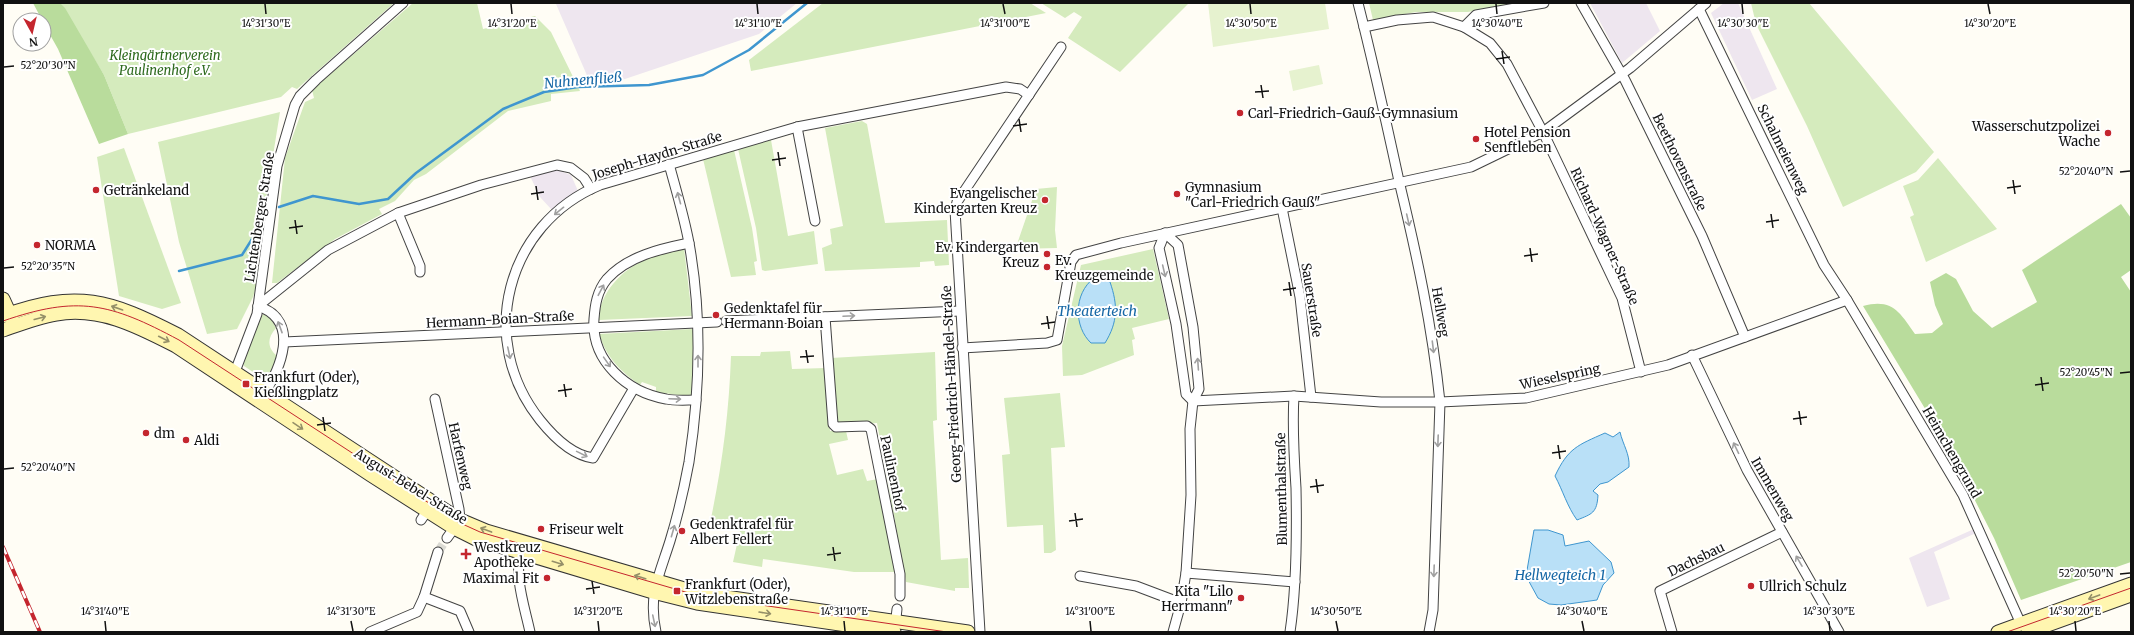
<svg xmlns="http://www.w3.org/2000/svg" width="2134" height="635" viewBox="0 0 2134 635" font-family="Merriweather,serif">
<style>
.industrial{fill:#eee6ef}
.green{fill:#d5ebbd}
.forest{fill:#b9dc9c}
.pitch{fill:#e6f2cf}
.water{fill:#b9e0f7;stroke:#3f96cf}
.lines{fill:none;stroke-linecap:round;stroke-linejoin:round}
.stream{stroke:#3f96cf;stroke-width:2.5}
.street-tunnel{stroke:#dbdad3;stroke-width:9;stroke-dasharray:9 4.5;stroke-linecap:butt}
.street-casing{stroke:#444;stroke-width:11}
.secondary-casing{stroke:#333;stroke-width:15}
.street{stroke:#fff;stroke-width:9}
.secondary{stroke:#fff6b0;stroke-width:13}
.tram{stroke:#c4262e;stroke-width:1}
.rail-casing{stroke:#c4262e;stroke-width:4}
.rail{stroke:#fff;stroke-width:2.5;stroke-dasharray:8;stroke-linecap:butt}
.oneway{stroke:#a0a0a0}
.oneway2{stroke:#948f68}
.ticks{fill:none;stroke:#111;stroke-width:1.5}
.poi-dot{fill:#c4262e;stroke:#fff;stroke-width:1.5}
.labels{text-anchor:middle;stroke-width:4;stroke-linejoin:round;paint-order:stroke}
.park-label{font-size:13px;font-style:italic;fill:#2f6b1f;stroke:#fff}
.poi-label{font-size:13px;fill:#111;stroke:#fff;text-anchor:start}
.street-label{font-size:13px;fill:#111;stroke:#fff}
.water-label{font-size:14px;font-style:italic;fill:#1768a6;stroke:#fff}
.ticks-label{font-size:10px;text-anchor:middle;fill:#111;stroke:#fff;stroke-width:4;stroke-linejoin:round;paint-order:stroke}
</style>
<rect width="100%" height="100%" fill="#fffdf5"/>
<g class="industrial">
<path d="M 558,3 L 797,3 L 759,34 L 616,82 L 589,80 L 556,4 Z"/>
<path d="M 1590,3 L 1646,3 L 1660,31 L 1622,63 Z"/>
<path d="M 1724,3 L 1738,3 L 1777,89 L 1752,100 L 1711,13 Z"/>
<path d="M 557,170 L 571,175 L 578,191 L 552,210 L 540,197 L 530,176 Z"/>
<path d="M 1974,529 L 1976,533 L 1934,552 L 1950,599 L 1927,607 L 1909,558 Z"/>
</g>
<g class="green">
<path d="M 60,3 L 394,3 L 297,89 L 292,87 L 281,97 L 128,134 L 104,75 Z"/>
<path d="M 413,3 L 477,3 L 483,29 L 535,16 L 551,32 L 580,91 L 551,94 L 551,101 L 508,111 L 426,174 L 414,180 L 395,201 L 379,209 L 382,214 L 335,239 L 277,283 L 272,283 L 285,158 L 305,102 L 314,98 L 312,90 Z"/>
<path d="M 823,3 L 1030,3 L 1046,13 L 751,71 L 749,60 Z"/>
<path d="M 1041,3 L 1189,3 L 1120,72 L 1068,38 L 1082,17 L 1074,12 L 1065,18 Z"/>
<path d="M 1369,3 L 1513,3 L 1468,12 L 1416,12 L 1373,20 Z"/>
<path d="M 1751,3 L 1809,3 L 1934,152 L 1916,172 L 1843,207 L 1807,126 L 1756,24 Z"/>
<path d="M 280,112 L 267,193 L 259,277 L 253,297 L 237,329 L 207,334 L 179,242 L 158,142 Z"/>
<path d="M 862,121 L 867,124 L 885,223 L 947,220 L 949,265 L 935,266 L 934,261 L 920,262 L 920,267 L 825,271 L 822,248 L 832,244 L 830,229 L 843,226 L 825,128 Z"/>
<path d="M 771,140 L 788,236 L 814,231 L 818,264 L 765,271 L 762,270 L 756,228 L 738,149 Z"/>
<path d="M 124,148 L 181,303 L 162,309 L 119,296 L 97,157 Z"/>
<path d="M 734,150 L 752,228 L 757,261 L 754,262 L 756,275 L 731,277 L 703,159 Z"/>
<path d="M 1938,158 L 1997,229 L 1926,262 L 1910,217 L 1914,215 L 1903,186 L 1918,180 Z"/>
<path d="M 1057,187 L 1055,230 L 1057,248 L 1017,249 L 1016,247 L 1036,189 Z"/>
<path d="M 684,248 L 692,316 L 599,320 C 599,292 623,269 648,258 C 659,253 673,251 684,248 Z"/>
<path d="M 1153,249 L 1169,319 L 1132,328 L 1135,339 L 1132,340 L 1134,355 L 1082,375 L 1063,376 L 1062,346 L 1081,265 Z"/>
<path d="M 264,314 L 269,315 L 276,328 C 267,338 267,348 277,356 L 273,369 L 265,380 L 244,366 L 243,363 L 261,316 Z"/>
<path d="M 692,329 L 694,333 L 692,397 L 656,392 L 656,387 L 642,382 L 640,385 C 620,371 607,358 599,334 Z"/>
<path d="M 790,351 L 792,369 L 826,368 L 830,431 L 846,431 L 848,440 L 829,444 L 837,475 L 863,469 L 867,481 L 878,479 L 897,572 L 854,572 L 763,559 L 762,567 L 733,562 L 740,531 L 710,523 C 722,467 729,413 731,356 L 760,356 L 761,352 Z"/>
<path d="M 935,352 L 937,420 L 933,421 L 941,560 L 968,558 L 969,588 L 955,588 L 955,591 L 906,582 L 877,423 L 838,426 L 835,422 L 831,358 Z"/>
<path d="M 1060,393 L 1065,447 L 1051,448 L 1056,550 L 1051,553 L 1044,553 L 1043,525 L 1007,527 L 1002,455 L 1010,454 L 1004,398 Z"/>
</g>
<g class="forest">
<path d="M 33,3 L 60,3 L 65,8 L 104,75 L 128,134 L 99,144 L 58,49 L 44,24 L 44,20 L 42,20 Z"/>
<path d="M 2121,204 L 2131,218 L 2131,270 L 2121,277 L 2131,292 L 2131,562 L 2021,600 L 1994,538 L 1947,445 L 1863,306 C 1893,298 1900,313 1915,334 L 1932,333 L 1943,324 L 1935,305 L 1930,282 L 1946,273 L 1956,279 L 1973,311 L 1992,328 L 2037,302 L 2022,270 Z"/>
</g>
<g class="pitch">
<path d="M 1208,3 L 1325,3 L 1329,29 L 1213,47 Z"/>
<path d="M 1319,65 L 1323,84 L 1293,91 L 1289,71 Z"/>
</g>
<g class="water">
<path d="M 1094,278 L 1104,278 L 1110,282 C 1118,305 1118,322 1105,343 L 1091,343 C 1074,327 1073,294 1094,278 Z"/>
<path d="M 1620,432 C 1623,445 1630,454 1629,467 L 1608,482 L 1600,484 L 1593,491 L 1598,495 C 1597,513 1592,514 1577,520 C 1567,506 1563,491 1555,476 C 1568,448 1578,445 1605,433 L 1613,437 Z"/>
<path d="M 1534,530 L 1548,530 L 1563,535 L 1565,546 L 1589,541 L 1611,562 L 1614,573 L 1603,585 L 1597,600 L 1561,605 L 1549,604 L 1538,598 L 1526,576 Z"/>
</g>
<g class="lines">
<g class="stream">
<path d="M 279,207 L 313,196 L 359,204 L 388,199 L 416,173 L 503,109 L 544,92 L 578,87 L 649,85 L 703,75 L 749,50 L 807,3"/>
<path d="M 179,271 L 242,255 L 267,215"/>
</g>
<path class="street-tunnel" d="M 438,552 L 447,538"/>
<g class="street-casing">
<g id="street">
<path d="M 1358,3 C 1373,62 1386,121 1399,181 C 1417,256 1432,325 1440,402 L 1433,610 L 1429,632"/>
<path d="M 1581,3 L 1625,80 L 1702,236 L 1745,337"/>
<path d="M 1699,9 L 1824,265 L 1847,300 L 1963,495 L 2021,624"/>
<path d="M 1364,27 L 1397,20 L 1433,17 L 1464,27 L 1490,43 L 1507,64 L 1543,132 L 1622,298 L 1641,372"/>
<path d="M 1464,27 L 1476,15 L 1544,3"/>
<path d="M 797,127 L 815,221"/>
<path d="M 1282,208 L 1300,297 L 1311,397"/>
<path d="M 398,213 L 420,266 L 420,272"/>
<path d="M 1165,233 L 1178,245 L 1193,327 L 1199,389 L 1193,401 L 1190,429 L 1191,495 L 1186,573 L 1181,603 L 1173,632"/>
<path d="M 1165,233 L 1159,248 L 1176,324 L 1186,394 L 1193,401"/>
<path d="M 689,243 C 660,249 628,256 607,279 C 597,291 595,305 594,319 C 591,361 627,392 666,399 C 675,401 686,400 696,400"/>
<path d="M 258,306 L 328,250 L 398,213 L 481,185 L 557,165 L 571,168 L 584,178 L 591,189"/>
<path d="M 258,306 C 302,321 280,370 262,397"/>
<path d="M 825,317 L 833,424 L 836,427 L 867,426 L 871,429 L 900,574 L 900,596"/>
<path d="M 726,321 L 960,311"/>
<path d="M 284,342 L 717,322"/>
<path d="M 962,348 L 1047,343 L 1057,340 L 1071,262 L 1076,255 L 1121,243 L 1471,167 L 1543,132 L 1630,68 L 1706,3"/>
<path d="M 1692,355 L 1747,470 L 1839,632"/>
<path d="M 233,377 L 257,314 L 277,166 L 295,105 L 300,96 L 316,80 L 403,3"/>
<path d="M 634,388 L 593,458 C 572,455 552,435 540,420 C 476,340 506,224 600,185 L 797,127 L 1006,87 L 1020,89 L 1029,95"/>
<path d="M 435,399 L 459,509 L 460,520 L 447,538"/>
<path d="M 1193,401 L 1294,396 L 1381,402 L 1440,402 L 1526,398 L 1668,365 L 1847,300"/>
<path d="M 421,520 L 427,511"/>
<path d="M 522,547 C 513,575 524,604 530,632"/>
<path d="M 1186,573 L 1295,582"/>
<path d="M 1080,576 L 1136,586 L 1181,603"/>
<path d="M 424,597 L 460,611 L 469,632"/>
<path d="M 895,627 L 897,609"/>
<path d="M 370,632 L 417,612 L 424,597 L 438,552"/>
<path d="M 656,632 C 648,595 659,576 670,541 C 678,515 684,489 689,462 C 700,390 702,315 689,243 C 684,216 676,190 669,164"/>
<path d="M 980,632 L 955,210 L 957,202 L 967,187 L 1061,47"/>
<path d="M 1290,632 C 1297,585 1297,536 1296,488 C 1294,457 1292,427 1294,396"/>
<path d="M 1672,632 L 1660,591 L 1782,532"/>
</g>
</g>
<g class="secondary-casing">
<g id="secondary">
<path d="M 3,299 L 13,321"/>
<path d="M 3,316 C 77,289 110,300 178,335 L 460,520 L 486,531 L 698,593 L 968,632"/>
<path d="M 3,330 C 20,324 38,317 56,314 C 100,306 139,327 176,346 L 371,475 L 454,528 L 476,539 L 653,592 L 697,603 L 894,632"/>
<path d="M 1998,632 L 2131,584"/>
<path d="M 2028,632 L 2131,595"/>
</g>
</g>
<use href="#street" class="street"/>
<use href="#secondary" class="secondary"/>
<g class="tram">
<path d="M 3,321 C 78,295 110,303 179,340 L 458,522 L 480,532 L 699,596 L 947,632"/>
<path d="M 2007,632 L 2131,588"/>
</g>
<g class="rail-casing">
<path id="rail" d="M 3,547 L 40,632"/>
</g>
<use href="#rail" class="rail"/>
</g>
<defs><path id="oneway-shaft" d="M-6 0H5M1.5-3L5.5 0L1.5 3" fill="none" stroke-width="1.6" stroke-linecap="round" stroke-linejoin="round"/></defs>
<g class="oneway">
<use href="#oneway-shaft" transform="translate(679 198) rotate(-105)"/>
<use href="#oneway-shaft" transform="translate(559 211) rotate(141)"/>
<use href="#oneway-shaft" transform="translate(1408 220) rotate(77)"/>
<use href="#oneway-shaft" transform="translate(1164 271) rotate(77)"/>
<use href="#oneway-shaft" transform="translate(601 290) rotate(-62)"/>
<use href="#oneway-shaft" transform="translate(849 316) rotate(-3)"/>
<use href="#oneway-shaft" transform="translate(280 327) rotate(-110)"/>
<use href="#oneway-shaft" transform="translate(1433 347) rotate(83)"/>
<use href="#oneway-shaft" transform="translate(509 353) rotate(78)"/>
<use href="#oneway-shaft" transform="translate(698 361) rotate(-90)"/>
<use href="#oneway-shaft" transform="translate(607 362) rotate(55)"/>
<use href="#oneway-shaft" transform="translate(1198 364) rotate(-94)"/>
<use href="#oneway-shaft" transform="translate(675 399) rotate(2)"/>
<use href="#oneway-shaft" transform="translate(1438 441) rotate(92)"/>
<use href="#oneway-shaft" transform="translate(1736 448) rotate(-116)"/>
<use href="#oneway-shaft" transform="translate(582 454) rotate(26)"/>
<use href="#oneway-shaft" transform="translate(673 531) rotate(-74)"/>
<use href="#oneway-shaft" transform="translate(1799 561) rotate(-120)"/>
<use href="#oneway-shaft" transform="translate(1434 571) rotate(92)"/>
<use href="#oneway-shaft" transform="translate(654 621) rotate(78)"/>
</g>
<g class="oneway2">
<use href="#oneway-shaft" transform="translate(117 308) rotate(-161)"/>
<use href="#oneway-shaft" transform="translate(40 318) rotate(-15)"/>
<use href="#oneway-shaft" transform="translate(164 339) rotate(27)"/>
<use href="#oneway-shaft" transform="translate(298 426) rotate(34)"/>
<use href="#oneway-shaft" transform="translate(486 530) rotate(-160)"/>
<use href="#oneway-shaft" transform="translate(558 563) rotate(17)"/>
<use href="#oneway-shaft" transform="translate(640 577) rotate(-163)"/>
<use href="#oneway-shaft" transform="translate(2094 597) rotate(160)"/>
<use href="#oneway-shaft" transform="translate(765 613) rotate(9)"/>
</g>
<path class="ticks" d="M 265,4 L 266,14M 511,4 L 512,14M 757,4 L 758,14M 1003,4 L 1005,14M 1250,4 L 1251,14M 1496,4 L 1497,14M 1742,4 L 1743,14M 1988,4 L 1990,14M 1502,51 L 1504,64M 1496,59 L 1510,57M 4,67 L 14,66M 1261,85 L 1263,98M 1255,92 L 1269,91M 1019,119 L 1021,132M 1013,126 L 1027,124M 778,152 L 780,166M 772,160 L 786,158M 2120,172 L 2130,171M 2013,180 L 2015,194M 536,186 L 538,200M 2007,188 L 2021,186M 531,194 L 544,192M 1771,214 L 1773,228M 295,220 L 297,234M 1766,222 L 1779,220M 289,228 L 303,226M 1530,248 L 1532,262M 1524,256 L 1538,254M 4,268 L 14,267M 1289,282 L 1291,296M 1283,290 L 1296,288M 1047,316 L 1049,329M 1041,324 L 1055,322M 806,350 L 808,363M 800,357 L 814,356M 2120,373 L 2130,372M 2041,377 L 2043,391M 564,384 L 566,397M 2035,385 L 2049,383M 558,391 L 572,389M 1799,411 L 1801,425M 323,417 L 325,431M 1793,419 L 1807,417M 317,425 L 331,423M 1558,445 L 1560,459M 1552,453 L 1566,451M 4,469 L 14,468M 1316,479 L 1318,493M 1310,487 L 1324,485M 1075,513 L 1077,527M 1069,521 L 1083,519M 833,547 L 835,561M 827,555 L 841,553M 2120,574 L 2130,573M 592,581 L 594,594M 586,589 L 600,587M 105,621 L 106,631M 351,621 L 353,631M 598,621 L 599,631M 844,621 L 845,631M 1090,621 L 1091,631M 1336,621 L 1338,631M 1582,621 L 1584,631M 1829,621 L 1830,631M 2075,621 L 2076,631"/>
<g class="poi-dot">
<circle cx="1240" cy="113" r="4"/>
<circle cx="2108" cy="133" r="4"/>
<circle cx="1476" cy="139" r="4"/>
<circle cx="96" cy="190" r="4"/>
<circle cx="1177" cy="194" r="4"/>
<circle cx="1045" cy="200" r="4"/>
<circle cx="37" cy="245" r="4"/>
<circle cx="1047" cy="254" r="4"/>
<circle cx="1047" cy="267" r="4"/>
<circle cx="716" cy="315" r="4"/>
<rect x="242" y="380" width="8" height="8" rx="2"/>
<circle cx="146" cy="433" r="4"/>
<circle cx="186" cy="440" r="4"/>
<circle cx="541" cy="529" r="4"/>
<circle cx="682" cy="531" r="4"/>
<path d="M464 548h4v4h4v4h-4v4h-4v-4h-4v-4h4z"/>
<circle cx="547" cy="578" r="4"/>
<circle cx="1751" cy="586" r="4"/>
<rect x="673" y="587" width="8" height="8" rx="2"/>
<circle cx="1241" cy="598" r="4"/>
</g>
<g class="labels">
<g class="park-label">
<text x="165" y="60">Kleingärtnerverein<tspan x="165" dy="15">Paulinenhof e.V.</tspan></text>
</g>
<g class="poi-label">
<text x="1248" y="118">Carl-Friedrich-Gauß-Gymnasium</text>
<text x="2100" y="131" text-anchor="end">Wasserschutzpolizei<tspan x="2100" dy="15">Wache</tspan></text>
<text x="1484" y="137">Hotel Pension<tspan x="1484" dy="15">Senftleben</tspan></text>
<text x="1185" y="192">Gymnasium<tspan x="1185" dy="15">"Carl-Friedrich Gauß"</tspan></text>
<text x="104" y="195">Getränkeland</text>
<text x="1037" y="198" text-anchor="end">Evangelischer<tspan x="1037" dy="15">Kindergarten Kreuz</tspan></text>
<text x="45" y="250">NORMA</text>
<text x="1039" y="252" text-anchor="end">Ev. Kindergarten<tspan x="1039" dy="15">Kreuz</tspan></text>
<text x="1055" y="265">Ev.<tspan x="1055" dy="15">Kreuzgemeinde</tspan></text>
<text x="724" y="313">Gedenktafel für<tspan x="724" dy="15">Hermann Boian</tspan></text>
<text x="254" y="382">Frankfurt (Oder),<tspan x="254" dy="15">Kießlingplatz</tspan></text>
<text x="154" y="438">dm</text>
<text x="194" y="445">Aldi</text>
<text x="690" y="529">Gedenktrafel für<tspan x="690" dy="15">Albert Fellert</tspan></text>
<text x="549" y="534">Friseur welt</text>
<text x="474" y="552">Westkreuz<tspan x="474" dy="15">Apotheke</tspan></text>
<text x="539" y="583" text-anchor="end">Maximal Fit</text>
<text x="685" y="589">Frankfurt (Oder),<tspan x="685" dy="15">Witzlebenstraße</tspan></text>
<text x="1759" y="591">Ullrich Schulz</text>
<text x="1233" y="596" text-anchor="end">Kita "Lilo<tspan x="1233" dy="15">Herrmann"</tspan></text>
</g>
<g class="street-label">
<text transform="translate(1783 149) rotate(64)" y="5">Schalmeienweg</text>
<text transform="translate(657 155) rotate(-17)" y="5">Joseph-Haydn-Straße</text>
<text transform="translate(1680 162) rotate(64)" y="5">Beethovenstraße</text>
<text transform="translate(259 217) rotate(-81)" y="5">Lichtenberger Straße</text>
<text transform="translate(1605 236) rotate(66)" y="5">Richard-Wagner-Straße</text>
<text transform="translate(1312 300) rotate(81)" y="5">Sauerstraße</text>
<text transform="translate(1441 312) rotate(80)" y="5">Hellweg</text>
<text transform="translate(500 319) rotate(-3)" y="5">Hermann-Boian-Straße</text>
<text transform="translate(1560 376) rotate(-12)" y="5">Wieselspring</text>
<text transform="translate(951 384) rotate(-93)" y="5">Georg-Friedrich-Händel-Straße</text>
<text transform="translate(1952 452) rotate(60)" y="5">Heimchengrund</text>
<text transform="translate(461 456) rotate(77)" y="5">Harfenweg</text>
<text transform="translate(893 473) rotate(78)" y="5">Paulinenhof</text>
<text transform="translate(411 486) rotate(32)" y="5">August-Bebel-Straße</text>
<text transform="translate(1281 489) rotate(-91)" y="5">Blumenthalstraße</text>
<text transform="translate(1773 489) rotate(60)" y="5">Immenweg</text>
<text transform="translate(1696 559) rotate(-26)" y="5">Dachsbau</text>
</g>
<g class="water-label">
<text transform="translate(583 80) rotate(-5)" y="5">Nuhnenfließ</text>
<text x="1097" y="316">Theaterteich</text>
<text x="1560" y="580">Hellwegteich 1</text>
</g>
</g>
<g class="ticks-label">
<text x="266" y="27">14°31'30"E</text>
<text x="512" y="27">14°31'20"E</text>
<text x="758" y="27">14°31'10"E</text>
<text x="1005" y="27">14°31'00"E</text>
<text x="1251" y="27">14°30'50"E</text>
<text x="1497" y="27">14°30'40"E</text>
<text x="1743" y="27">14°30'30"E</text>
<text x="1990" y="27">14°30'20"E</text>
<text x="48" y="69">52°20'30"N</text>
<text x="2086" y="175">52°20'40"N</text>
<text x="48" y="270">52°20'35"N</text>
<text x="2086" y="376">52°20'45"N</text>
<text x="48" y="471">52°20'40"N</text>
<text x="2086" y="577">52°20'50"N</text>
<text x="105" y="615">14°31'40"E</text>
<text x="351" y="615">14°31'30"E</text>
<text x="598" y="615">14°31'20"E</text>
<text x="844" y="615">14°31'10"E</text>
<text x="1090" y="615">14°31'00"E</text>
<text x="1336" y="615">14°30'50"E</text>
<text x="1582" y="615">14°30'40"E</text>
<text x="1829" y="615">14°30'30"E</text>
<text x="2075" y="615">14°30'20"E</text>
</g>
<rect width="2134" height="635" fill="none" stroke="#111111" stroke-width="8"/>
<g transform="translate(32 32) rotate(172)"><circle r="19" fill="#ffffff" stroke="#a0a0a0"/>
<path d="M0-3L7 15L0 10L-7 15Z" fill="#c4262e"/>
<text y="-6" font-size="11" font-weight="bold" text-anchor="middle" fill="#111111">N</text>
</g>
</svg>
